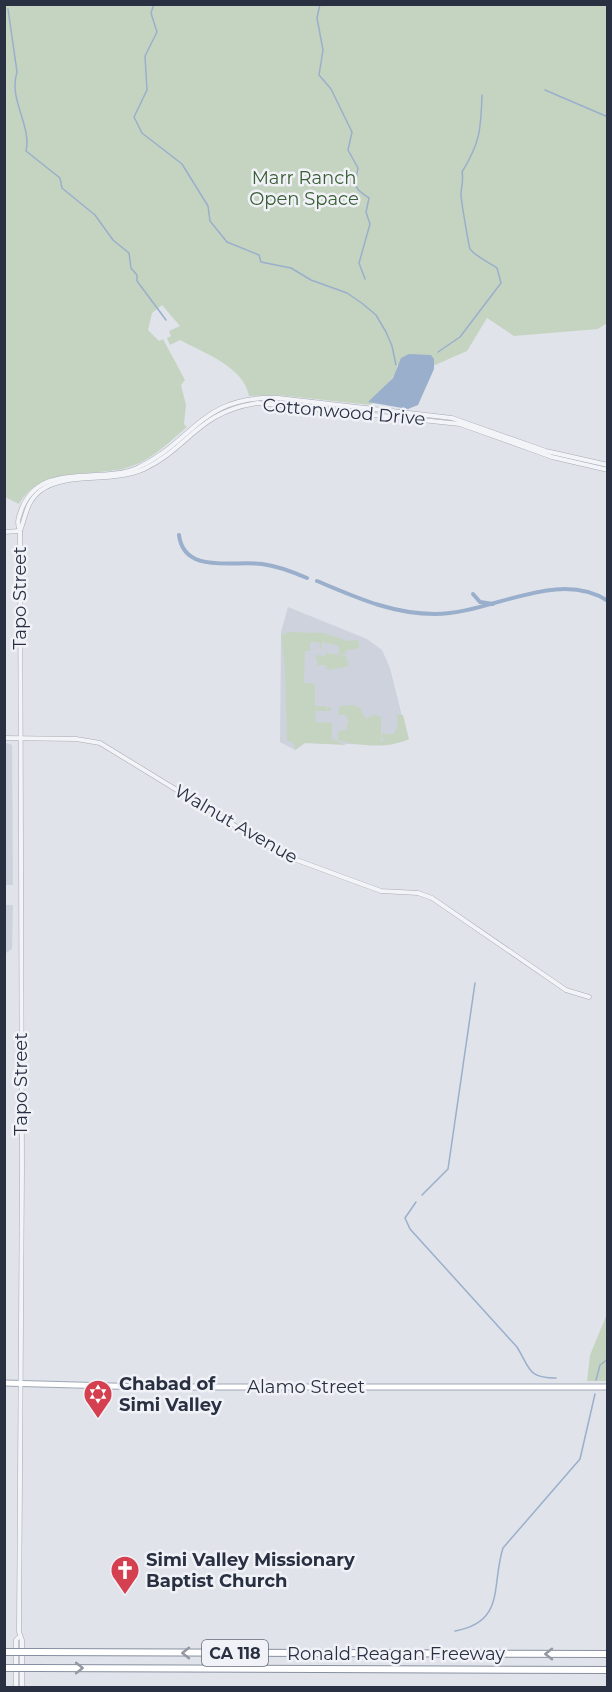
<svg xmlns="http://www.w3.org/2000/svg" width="612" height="1692" viewBox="0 0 612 1692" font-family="Montserrat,sans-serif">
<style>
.built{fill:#ced2dc}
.green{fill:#c5d4c1}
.water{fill:#9aafcb}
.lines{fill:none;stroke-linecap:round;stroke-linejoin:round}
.stream{stroke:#9aafcb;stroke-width:1.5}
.canal{stroke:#9aafcb;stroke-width:4}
.minor-casing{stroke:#a5aab4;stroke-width:5}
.major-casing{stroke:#9fa7b6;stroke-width:7}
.highway-casing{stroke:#8790a1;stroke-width:8}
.minor{stroke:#f3f4f8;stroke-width:4}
.major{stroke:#fff;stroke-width:5}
.highway{stroke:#fff;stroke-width:6}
.highway-bridge-casing{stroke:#8790a1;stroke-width:8;stroke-linecap:butt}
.highway-bridge{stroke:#fff;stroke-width:6}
.oneway{stroke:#9498a0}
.labels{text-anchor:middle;stroke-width:5;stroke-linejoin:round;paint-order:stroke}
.shield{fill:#f0f2f7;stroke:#646a78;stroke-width:1.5}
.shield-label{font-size:16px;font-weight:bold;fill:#283042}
.park-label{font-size:18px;fill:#3a5e35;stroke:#f0f2f7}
.street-label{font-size:18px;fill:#283042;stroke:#f0f2f7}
.poi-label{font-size:18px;font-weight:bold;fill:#283042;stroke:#f0f2f7;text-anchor:start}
</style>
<rect width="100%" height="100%" fill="#e0e3ea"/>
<g class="built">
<path d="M 288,607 L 367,639 L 382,650 L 390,668 L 408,740 L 388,745 L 305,743 L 295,750 L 280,742 L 281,632 Z"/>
<path d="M 4,742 L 12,745 L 13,885 L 5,885 Z"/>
<path d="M 5,905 L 13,905 L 12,949 L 6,953 Z"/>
</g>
<g class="green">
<path d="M 5,5 L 607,5 L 607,323 L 598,329 L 514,336 L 487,318 L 467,351 L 426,369 L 397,365 L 396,373 L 371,405 L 278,395 L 249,396 C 244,367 204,353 180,340 L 170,345 L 167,338 L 171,336 L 169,331 L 180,326 L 162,305 L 152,313 L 148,330 L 159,341 L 163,339 L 185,380 L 181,385 L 186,405 L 184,424 L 187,427 C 169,442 152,460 129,467 C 90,479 44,463 19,504 L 5,497 Z"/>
<path d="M 287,632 L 324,633 L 348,641 L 358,640 L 359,648 L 345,651 L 346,655 L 338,654 L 339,646 L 322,642 L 321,651 L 319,642 L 310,642 L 310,651 L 305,651 L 304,683 L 315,684 L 315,706 L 326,706 L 327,709 L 331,706 L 331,711 L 315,711 L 316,722 L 332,723 L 332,739 L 346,745 L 305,743 L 295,750 L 294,744 L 287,740 L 285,670 L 281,634 L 285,635 Z"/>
<path d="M 326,653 L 346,656 L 349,666 L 328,670 L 325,665 L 317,665 L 317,661 L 326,661 L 316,660 L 316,655 L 326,656 Z"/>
<path d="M 351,705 L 359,707 L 366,719 L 375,715 L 381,717 L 381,741 L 388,740 L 382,739 L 382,734 L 394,734 L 398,726 L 397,715 L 403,715 L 409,739 C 388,749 358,746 338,740 L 338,731 L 347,730 L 347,723 L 349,722 L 346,715 L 338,715 L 340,706 Z"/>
<path d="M 607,1314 L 607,1381 L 587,1381 L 590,1355 Z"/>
</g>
<path class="water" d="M 409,354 L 431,355 L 434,359 L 434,369 L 418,405 L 408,409 L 368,402 L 393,378 L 401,358 Z"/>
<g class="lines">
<g class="stream">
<path d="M 154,4 L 151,13 L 157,32 L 145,56 L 147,90 L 134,117 L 142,133 L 182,164 L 208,206 L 210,221 L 227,242 L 259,255 L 261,262 L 291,268 L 311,280 L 347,293 L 363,304 L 376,315 L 386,332 L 392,346 L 396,365"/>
<path d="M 320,4 L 317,18 L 323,50 L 319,75 L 331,89 L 352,132 L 348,150 L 358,168 C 355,186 352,187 369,198 L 366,212 L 370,224 L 359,263 L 365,279"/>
<path d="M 8,9 L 17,72 C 8,99 32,126 26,151 L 60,178 L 62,188 L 95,215 L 113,240 L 129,253 L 131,268 L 137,275 L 137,281 L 166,320"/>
<path d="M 545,90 L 608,117"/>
<path d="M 438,352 L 460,337 L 501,283 L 497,268 C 489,262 476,257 470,249 C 469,247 461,200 461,195 C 461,186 464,181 462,172 C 480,143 481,129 482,95"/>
<path d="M 422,1195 L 448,1169 L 475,983"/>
<path d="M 416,1202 L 405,1218 L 410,1229 L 517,1347 C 530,1368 527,1378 556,1378"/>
<path d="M 596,1380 L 600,1365 L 608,1359"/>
<path d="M 455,1631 C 506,1622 491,1585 503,1548 L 580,1459 L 595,1394"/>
</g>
<g class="canal">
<path d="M 179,535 C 184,575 234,560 262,564 C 278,566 293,572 307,578"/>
<path d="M 317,581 C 355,597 392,614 435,614 C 491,614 557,568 608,601"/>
<path d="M 473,594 L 480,602 L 493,604"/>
</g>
<g class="minor-casing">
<g id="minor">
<path d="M 20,530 C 16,523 19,516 22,508 C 41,461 99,484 137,468 C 194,442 200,395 278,398 L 452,418 L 546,451 L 608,465"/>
<path d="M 4,532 L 20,531"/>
<path d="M 4,738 L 76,739 L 100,743 L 283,855 L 381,891 L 418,893 L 432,898 L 566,990 L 589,997"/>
<path d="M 16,1688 L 16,1640 L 19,1637"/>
<path d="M 22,1688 L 22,1640 L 19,1632 L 22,1168 L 20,531 C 26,516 26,502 40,491 C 66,471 112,484 144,469 C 190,447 197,412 258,403 L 460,424 L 552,457 L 608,470"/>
</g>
</g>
<g class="major-casing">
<path id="major" d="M 4,1383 L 147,1387 L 608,1387"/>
</g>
<g class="highway-casing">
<g id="highway">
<path d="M 35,1652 L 608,1654"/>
<path d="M 35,1668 L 608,1670"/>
</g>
</g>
<use href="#minor" class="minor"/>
<use href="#major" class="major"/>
<use href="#highway" class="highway"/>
<g class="highway-bridge-casing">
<g id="highway-bridge">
<path d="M 4,1652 L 35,1652"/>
<path d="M 4,1668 L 35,1668"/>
</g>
</g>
<use href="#highway-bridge" class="highway-bridge"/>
</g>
<defs><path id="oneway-chevron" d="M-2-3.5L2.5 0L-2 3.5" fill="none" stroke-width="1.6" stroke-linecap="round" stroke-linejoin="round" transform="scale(1.5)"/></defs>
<g class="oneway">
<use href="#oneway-chevron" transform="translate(186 1653) rotate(-180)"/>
<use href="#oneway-chevron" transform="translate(549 1654) rotate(-180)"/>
<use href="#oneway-chevron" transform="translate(79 1668)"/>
</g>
<defs>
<g id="synagogue-pin" transform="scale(1.5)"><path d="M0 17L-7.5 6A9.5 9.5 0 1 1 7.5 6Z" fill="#d4404f" stroke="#f0f2f7"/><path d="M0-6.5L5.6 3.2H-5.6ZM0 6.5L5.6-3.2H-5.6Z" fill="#fff"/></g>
<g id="church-pin" transform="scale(1.5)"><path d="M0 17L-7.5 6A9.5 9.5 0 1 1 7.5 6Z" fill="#d4404f" stroke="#f0f2f7"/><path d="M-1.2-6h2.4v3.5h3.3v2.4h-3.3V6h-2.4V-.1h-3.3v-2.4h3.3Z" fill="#fff"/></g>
</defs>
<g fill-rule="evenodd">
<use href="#synagogue-pin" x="98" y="1394"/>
<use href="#church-pin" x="125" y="1570"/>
</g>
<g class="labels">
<rect class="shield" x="202" y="1640" width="66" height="26" rx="4.5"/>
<g class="shield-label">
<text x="235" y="1659">CA 118</text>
</g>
<g class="park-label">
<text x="304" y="184">Marr Ranch<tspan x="304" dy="21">Open Space</tspan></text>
</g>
<g class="street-label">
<text transform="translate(344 412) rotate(5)" y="6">Cottonwood Drive</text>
<text transform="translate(20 598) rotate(-90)" y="6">Tapo Street</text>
<text transform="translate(236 824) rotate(30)" y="6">Walnut Avenue</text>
<text transform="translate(21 1084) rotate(-90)" y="6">Tapo Street</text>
<text x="306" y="1393">Alamo Street</text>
<text x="396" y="1660">Ronald Reagan Freeway</text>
</g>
<g class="poi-label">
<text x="119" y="1390">Chabad of<tspan x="119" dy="21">Simi Valley</tspan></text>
<text x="146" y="1566">Simi Valley Missionary<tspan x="146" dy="21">Baptist Church</tspan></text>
</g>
</g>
<rect width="612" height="1692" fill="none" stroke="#283042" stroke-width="12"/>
</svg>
